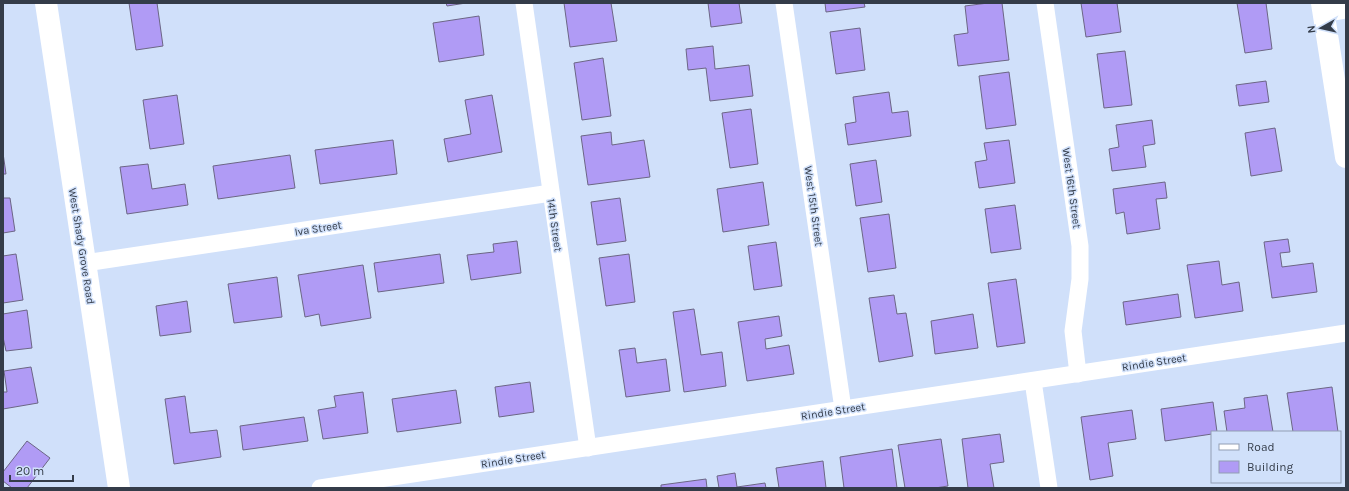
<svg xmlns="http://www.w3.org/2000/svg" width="1349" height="491" viewBox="0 0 1349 491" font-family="Karla,sans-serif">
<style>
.building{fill:#b09bf5;stroke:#6c6685}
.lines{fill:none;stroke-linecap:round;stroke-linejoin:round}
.minor{stroke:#fff;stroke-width:17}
.tertiary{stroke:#fff;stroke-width:22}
.secondary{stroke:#fff;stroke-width:22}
.labels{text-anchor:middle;stroke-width:3;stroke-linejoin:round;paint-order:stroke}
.street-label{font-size:11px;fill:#343c49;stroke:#d0e0fa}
</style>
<rect width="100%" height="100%" fill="#d0e0fa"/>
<g class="building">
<path d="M 129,3 L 157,3 L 163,46 L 136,50 Z"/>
<path d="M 446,3 L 466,3 L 447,6 Z"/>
<path d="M 564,3 L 611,3 L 617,41 L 570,47 Z"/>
<path d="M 708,3 L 739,3 L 742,23 L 711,27 Z"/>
<path d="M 825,3 L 864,3 L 865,7 L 826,12 Z"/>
<path d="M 988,3 L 1002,3 L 1009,60 L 958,66 L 954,35 L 968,33 L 965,6 Z"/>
<path d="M 1081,3 L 1117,3 L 1121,32 L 1086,37 Z"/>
<path d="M 1237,3 L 1266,3 L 1272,49 L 1245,53 Z"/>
<path d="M 479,16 L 484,55 L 439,62 L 433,23 Z"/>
<path d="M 860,28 L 865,70 L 836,74 L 830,32 Z"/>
<path d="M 713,46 L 715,69 L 749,65 L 753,96 L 710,101 L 706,68 L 688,70 L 686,49 Z"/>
<path d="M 1125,51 L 1132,105 L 1104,108 L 1097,54 Z"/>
<path d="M 603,58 L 611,116 L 582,120 L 574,63 Z"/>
<path d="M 1009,72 L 1016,125 L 986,129 L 979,76 Z"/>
<path d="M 1266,81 L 1269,102 L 1239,106 L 1236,85 Z"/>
<path d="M 889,92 L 892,113 L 908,111 L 911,136 L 848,145 L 845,124 L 856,122 L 853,97 Z"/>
<path d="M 177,95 L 184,144 L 150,149 L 143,100 Z"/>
<path d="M 492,95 L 502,152 L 448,162 L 444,139 L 471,134 L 465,100 Z"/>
<path d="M 751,109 L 758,164 L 730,168 L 722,113 Z"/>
<path d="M 1152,120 L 1155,144 L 1143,146 L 1146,167 L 1112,171 L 1109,149 L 1119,147 L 1116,125 Z"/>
<path d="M 1275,128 L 1282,171 L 1251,176 L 1245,133 Z"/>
<path d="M 611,132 L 612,145 L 644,140 L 650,177 L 588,185 L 581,136 Z"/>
<path d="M 393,140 L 397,174 L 320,184 L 315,150 Z"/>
<path d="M 1009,140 L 1015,183 L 979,188 L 975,162 L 987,160 L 984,143 Z"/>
<path d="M 3,153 L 6,174 L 3,174 Z"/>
<path d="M 290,155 L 295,188 L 218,199 L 213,166 Z"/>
<path d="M 876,160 L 882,202 L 856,206 L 850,164 Z"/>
<path d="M 148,164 L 152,189 L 185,184 L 188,205 L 127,214 L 120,167 Z"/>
<path d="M 763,182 L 769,225 L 723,232 L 717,189 Z"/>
<path d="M 1165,182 L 1167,198 L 1156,199 L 1160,229 L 1127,234 L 1124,212 L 1116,214 L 1113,189 Z"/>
<path d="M 3,198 L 10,198 L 15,231 L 3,233 Z"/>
<path d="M 620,198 L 626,241 L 597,245 L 591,202 Z"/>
<path d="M 1015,205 L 1021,249 L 991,253 L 985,209 Z"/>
<path d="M 889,214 L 896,268 L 868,272 L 860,218 Z"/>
<path d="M 1288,239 L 1290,252 L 1280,253 L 1282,267 L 1313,263 L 1317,292 L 1272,298 L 1264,242 Z"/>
<path d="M 517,241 L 521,273 L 471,280 L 467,255 L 494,252 L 493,244 Z"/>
<path d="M 776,242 L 782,286 L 754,290 L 748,246 Z"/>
<path d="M 16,254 L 23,300 L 3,303 L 3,256 Z"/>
<path d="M 440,254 L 444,283 L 378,292 L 374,263 Z"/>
<path d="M 629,254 L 635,302 L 606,306 L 599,258 Z"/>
<path d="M 1219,261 L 1222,285 L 1239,282 L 1243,311 L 1195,318 L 1187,265 Z"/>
<path d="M 363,265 L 371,318 L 321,326 L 319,314 L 305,317 L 298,275 Z"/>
<path d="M 277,277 L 282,317 L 234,323 L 228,284 Z"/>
<path d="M 1016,279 L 1025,343 L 997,347 L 988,283 Z"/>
<path d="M 1178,294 L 1181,317 L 1126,325 L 1123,302 Z"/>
<path d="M 894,295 L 897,314 L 906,313 L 913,356 L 879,362 L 869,298 Z"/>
<path d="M 187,301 L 191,332 L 160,336 L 156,306 Z"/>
<path d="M 694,309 L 701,355 L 722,352 L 726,386 L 684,392 L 673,312 Z"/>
<path d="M 27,310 L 32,348 L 6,351 L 3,337 L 3,314 Z"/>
<path d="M 973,314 L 978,348 L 935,354 L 931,321 Z"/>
<path d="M 779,316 L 782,336 L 765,339 L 766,349 L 789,345 L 794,374 L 747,381 L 738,322 Z"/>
<path d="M 635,348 L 637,363 L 666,359 L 670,391 L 626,397 L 619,350 Z"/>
<path d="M 31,367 L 38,403 L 3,409 L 3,392 L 7,392 L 4,371 Z"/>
<path d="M 530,382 L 534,412 L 499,417 L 495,387 Z"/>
<path d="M 1332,387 L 1338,432 L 1293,432 L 1287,393 Z"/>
<path d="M 456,390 L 461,423 L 397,432 L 392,399 Z"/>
<path d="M 363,392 L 368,433 L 323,439 L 318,410 L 336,407 L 334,396 Z"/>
<path d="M 1267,395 L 1273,432 L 1227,432 L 1224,411 L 1245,408 L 1244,398 Z"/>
<path d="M 185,396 L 190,433 L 217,430 L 221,457 L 174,464 L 165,399 Z"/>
<path d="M 1213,402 L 1217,432 L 1212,432 L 1212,434 L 1165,441 L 1161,409 Z"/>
<path d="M 1132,410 L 1136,439 L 1108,443 L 1113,476 L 1090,480 L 1081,417 Z"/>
<path d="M 304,417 L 308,441 L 243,450 L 240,426 Z"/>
<path d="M 1000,434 L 1004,462 L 990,464 L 994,488 L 968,488 L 962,439 Z"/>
<path d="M 941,439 L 948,486 L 935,488 L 905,488 L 898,445 Z"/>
<path d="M 27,441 L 50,458 L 27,488 L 12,488 L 3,481 L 3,472 Z"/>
<path d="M 892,449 L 897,488 L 844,488 L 840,457 Z"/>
<path d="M 823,461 L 826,488 L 779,488 L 776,468 Z"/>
<path d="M 735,473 L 737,487 L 765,483 L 766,488 L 719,488 L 717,476 Z"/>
<path d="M 706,479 L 707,488 L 661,488 L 661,485 Z"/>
</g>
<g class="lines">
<g class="minor">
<path d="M 524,3 L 588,448"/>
<path d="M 784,3 L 843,409"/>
<path d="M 1045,3 L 1080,246 L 1080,279 L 1073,331 L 1078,374"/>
<path d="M 1324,14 L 1346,10"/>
<path d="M 85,263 L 551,193"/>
<path d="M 1033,381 L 1049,488"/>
<path d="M 320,488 L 1346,333"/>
</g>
<path class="tertiary" d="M 1322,3 L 1346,157"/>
<path class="secondary" d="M 46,3 L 119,488"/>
</g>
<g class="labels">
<g class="street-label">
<text transform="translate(1072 188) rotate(82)" y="4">West 16th Street</text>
<text transform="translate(814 206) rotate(82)" y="4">West 15th Street</text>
<text transform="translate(555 225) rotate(82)" y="4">14th Street</text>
<text transform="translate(318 228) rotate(-9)" y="4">Iva Street</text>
<text transform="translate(82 246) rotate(81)" y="4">West Shady Grove Road</text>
<text transform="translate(1154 362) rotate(-9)" y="4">Rindie Street</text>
<text transform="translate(833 411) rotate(-9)" y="4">Rindie Street</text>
<text transform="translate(513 459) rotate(-9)" y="4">Rindie Street</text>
</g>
</g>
<rect width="1349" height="491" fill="none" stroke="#343c49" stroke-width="8"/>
<rect x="1211" y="431" width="130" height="52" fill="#d0e0fa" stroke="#929eb3"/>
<rect x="1219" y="444" width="20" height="6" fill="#ffffff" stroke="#929eb3"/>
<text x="1247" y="451" font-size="12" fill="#343c49">Road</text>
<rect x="1219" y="461" width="20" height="12" fill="#b09bf5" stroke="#929eb3"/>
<text x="1247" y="471" font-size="12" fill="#343c49">Building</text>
<g transform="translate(1321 28) rotate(262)" stroke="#d0e0fa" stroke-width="3" paint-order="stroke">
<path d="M0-3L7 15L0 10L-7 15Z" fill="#343c49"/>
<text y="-6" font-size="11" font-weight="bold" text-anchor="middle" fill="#343c49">N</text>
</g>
<path d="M10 475v6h63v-6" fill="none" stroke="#343c49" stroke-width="2"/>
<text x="16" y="475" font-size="12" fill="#343c49" stroke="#d0e0fa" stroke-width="3" paint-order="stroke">20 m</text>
</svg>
